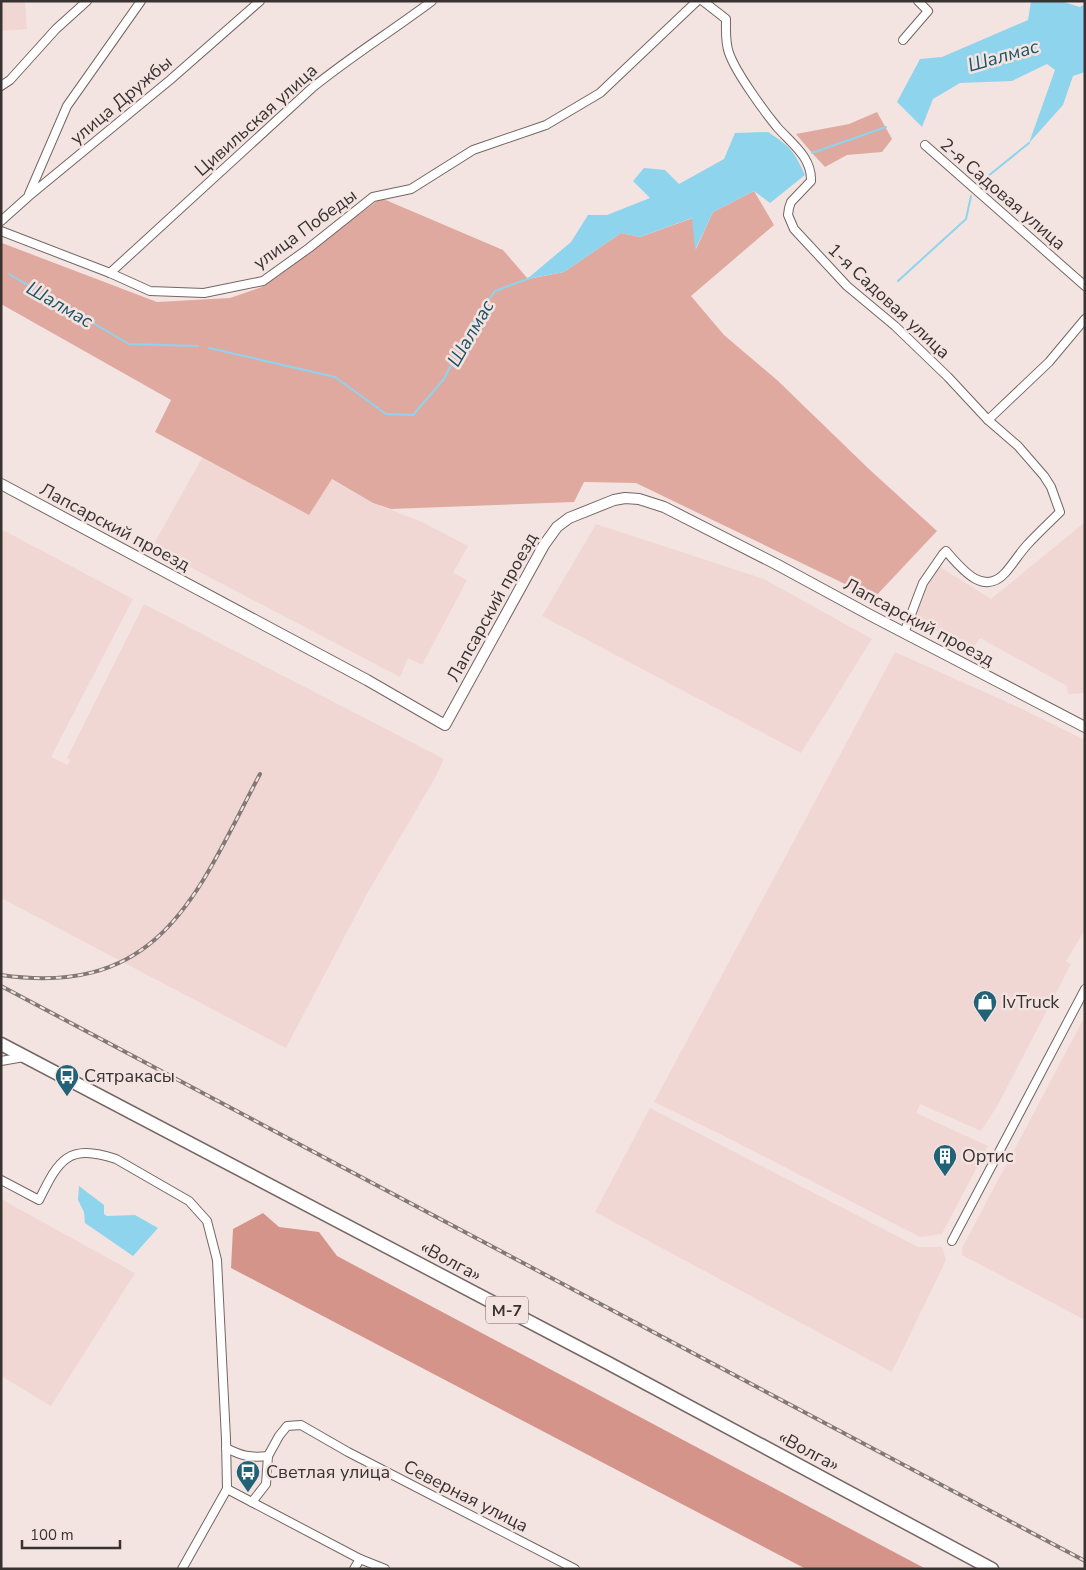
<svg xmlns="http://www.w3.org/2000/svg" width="1086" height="1570" viewBox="0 0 1086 1570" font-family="'Nunito Sans',sans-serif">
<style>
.built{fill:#f0d7d3}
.green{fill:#e0a9a0}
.forest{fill:#d4948a}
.water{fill:#8ed4ed}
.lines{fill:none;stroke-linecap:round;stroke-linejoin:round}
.stream{stroke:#8ed4ed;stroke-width:2}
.minor-casing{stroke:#736663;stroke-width:10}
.tertiary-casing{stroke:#736663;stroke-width:12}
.trunk-casing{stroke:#736663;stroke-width:15}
.minor{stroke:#fff;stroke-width:8}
.tertiary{stroke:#fff;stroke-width:10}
.trunk{stroke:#fff;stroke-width:12}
.rail-casing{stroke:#827876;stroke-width:4}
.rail{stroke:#f4e4e1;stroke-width:2;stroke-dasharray:5.5;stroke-linecap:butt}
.labels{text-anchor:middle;stroke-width:5;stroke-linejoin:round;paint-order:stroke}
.shield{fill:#f4e4e1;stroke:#706766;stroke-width:1}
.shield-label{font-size:16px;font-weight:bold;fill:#383231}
.street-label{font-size:18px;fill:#383231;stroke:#f4e4e1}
.poi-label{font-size:18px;fill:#383231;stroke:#f4e4e1;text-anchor:start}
.water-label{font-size:19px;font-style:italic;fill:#1b5567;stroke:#f4e4e1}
</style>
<rect width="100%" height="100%" fill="#f4e4e1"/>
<g class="built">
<path d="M 1,1 L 25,1 L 27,29 L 1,31 Z"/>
<path d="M 202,458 L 309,515 L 331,479 L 373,503 L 422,522 L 468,546 L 453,573 L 467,580 L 422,665 L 408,658 L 400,677 L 152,547 Z"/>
<path d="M 1085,522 L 1085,693 L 1068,694 L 1067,686 L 980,638 L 973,648 L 920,623 L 915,612 L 918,606 L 915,604 L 937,565 L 991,599 Z"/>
<path d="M 596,524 L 764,579 L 872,639 L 801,753 L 542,616 Z"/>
<path d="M 1,529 L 133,599 L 51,757 L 68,765 L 70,760 L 67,758 L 144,604 L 444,759 L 435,778 L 368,892 L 286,1048 L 1,898 Z"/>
<path d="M 895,652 L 1018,707 L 1085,740 L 1085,930 L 1066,961 L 1071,964 L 999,1103 L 981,1131 L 920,1104 L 916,1113 L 988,1146 L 942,1234 L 920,1237 L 726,1137 L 654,1102 Z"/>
<path d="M 1085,1016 L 1085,1320 L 962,1255 L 962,1248 Z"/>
<path d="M 650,1108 L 918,1247 L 942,1247 L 946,1260 L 892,1372 L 595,1212 Z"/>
<path d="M 1,1199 L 135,1273 L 51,1406 L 1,1376 Z"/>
</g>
<g class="green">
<path d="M 877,112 L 892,139 L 882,152 L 847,155 L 825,167 L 812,153 L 796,134 L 849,124 Z"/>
<path d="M 754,191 L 774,225 L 691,296 L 724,335 L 777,380 L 870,470 L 937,531 L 874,598 L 636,483 L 584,482 L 574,502 L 391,509 L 373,503 L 332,479 L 309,515 L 155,432 L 171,400 L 1,304 L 2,243 L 157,302 L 230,298 L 262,287 L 381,198 L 503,250 L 528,279 L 564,272 L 621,233 L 640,237 L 693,218 L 696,249 L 713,212 Z"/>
</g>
<path class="forest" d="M 263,1213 L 279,1227 L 319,1232 L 337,1256 L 926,1569 L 806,1569 L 231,1268 L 233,1229 Z"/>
<g class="water">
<path d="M 1031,1 L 1060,1 L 1080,7 L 1085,4 L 1085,72 L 1073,76 L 1063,105 L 1029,143 L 1055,70 L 1047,64 L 1012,81 L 960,83 L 933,99 L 922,127 L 897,102 L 920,59 L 942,57 L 1028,20 Z"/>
<path d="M 768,132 C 791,147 794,151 805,175 L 770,203 L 754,191 L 713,212 L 695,250 L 692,218 L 640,237 L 621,233 L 564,272 L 527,279 L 571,242 L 588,215 L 607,215 L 650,198 L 633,181 L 644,168 L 665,170 L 679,184 L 724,159 L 735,133 Z"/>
<path d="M 79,1186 L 104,1205 L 104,1214 L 107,1216 L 135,1215 L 158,1228 L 133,1256 L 85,1223 L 84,1212 L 78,1200 Z"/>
</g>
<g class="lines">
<g class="stream">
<path d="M 812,153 L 886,127"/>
<path d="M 982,181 L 1029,143"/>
<path d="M 9,274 L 129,344 L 198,346"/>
<path d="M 898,281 L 966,219 L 971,196"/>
<path d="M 209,348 L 335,377 L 386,414 L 413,415 L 444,379 L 470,326 L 495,291 L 530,278"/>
</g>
<g class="minor-casing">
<g id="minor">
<path d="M 703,1 L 726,19 C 726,30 725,42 729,53 C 736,73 764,111 777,127 C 791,143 812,157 811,181 L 791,202 L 789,208 L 788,215 L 794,229 L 847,286 L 895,326 L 948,377 L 988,420 L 1018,446 L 1044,476 L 1051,487 L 1060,512 C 1049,523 1037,534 1027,545 C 1019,554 1013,564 1005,573 C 983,597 961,568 946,551 L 943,554 L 923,583 L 904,633"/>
<path d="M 903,40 L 928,11 L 918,1"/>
<path d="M 1,86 L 10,80 L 56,29 L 87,1"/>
<path d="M 925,145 L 1085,286"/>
<path d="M 29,194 L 67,106 L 141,1"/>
<path d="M 1,221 L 29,196 L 170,80 L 260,1"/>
<path d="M 1,231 L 110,273 L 150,291 L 204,293 L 263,281 L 309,248 L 373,197 L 411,189 L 473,150 L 546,125 L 600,93 L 697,1"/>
<path d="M 110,273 L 312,88 C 350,57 392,31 432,1"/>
<path d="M 988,420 L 1049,362 L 1085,319"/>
<path d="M 1,1061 L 24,1057"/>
<path d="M 1,1180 L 39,1200 C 59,1160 67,1143 116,1159 L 189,1201 L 207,1221 L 217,1260 L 226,1439 L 227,1489"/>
<path d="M 952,1241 L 1085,989"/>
<path d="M 226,1448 C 242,1456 250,1458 268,1456"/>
<path d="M 227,1489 L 360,1559 L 385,1569"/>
<path d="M 252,1502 L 266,1484 L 268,1456 L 279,1436 L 287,1426 L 301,1425 L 348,1452 L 575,1569"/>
<path d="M 182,1569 L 227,1489"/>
<path d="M 354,1569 L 360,1559"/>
</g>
</g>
<g class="tertiary-casing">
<path id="tertiary" d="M 1,484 L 367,680 L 445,725 L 544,545 L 557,527 L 569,518 L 614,500 L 625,498 L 639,499 L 664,507 L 776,564 L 870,615 L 1085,727"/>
</g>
<g class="trunk-casing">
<path id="trunk" d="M 1,1044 L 608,1363 L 992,1569"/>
</g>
<use href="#minor" class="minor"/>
<use href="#tertiary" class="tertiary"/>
<use href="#trunk" class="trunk"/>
<g class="rail-casing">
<g id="rail">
<path d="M 1,975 C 162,998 197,893 260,774"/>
<path d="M 1,986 L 1085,1561"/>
</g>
</g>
<use href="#rail" class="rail"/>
</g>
<defs>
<g id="shop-pin" transform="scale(1.25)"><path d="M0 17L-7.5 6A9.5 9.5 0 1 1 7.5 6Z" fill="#226277" stroke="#f4e4e1"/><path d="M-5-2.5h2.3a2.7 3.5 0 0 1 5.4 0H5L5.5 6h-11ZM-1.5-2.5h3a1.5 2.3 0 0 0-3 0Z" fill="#fff"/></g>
<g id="bus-pin" transform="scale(1.25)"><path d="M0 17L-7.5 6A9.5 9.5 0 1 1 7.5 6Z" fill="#226277" stroke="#f4e4e1"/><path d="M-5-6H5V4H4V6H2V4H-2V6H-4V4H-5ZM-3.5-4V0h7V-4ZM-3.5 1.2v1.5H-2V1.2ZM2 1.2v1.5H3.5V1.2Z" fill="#fff"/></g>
<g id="building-pin" transform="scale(1.25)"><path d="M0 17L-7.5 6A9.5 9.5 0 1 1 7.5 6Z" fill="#226277" stroke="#f4e4e1"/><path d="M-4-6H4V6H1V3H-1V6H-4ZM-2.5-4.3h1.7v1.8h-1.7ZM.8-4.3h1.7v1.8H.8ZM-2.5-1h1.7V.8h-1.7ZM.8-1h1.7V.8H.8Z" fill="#fff"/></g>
</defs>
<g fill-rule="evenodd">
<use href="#shop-pin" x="985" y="1002"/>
<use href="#bus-pin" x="67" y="1076"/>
<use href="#building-pin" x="945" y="1156"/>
<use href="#bus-pin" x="248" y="1472"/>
</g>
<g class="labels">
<rect class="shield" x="486" y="1296.5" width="42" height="27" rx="4"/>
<g class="shield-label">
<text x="507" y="1316">М-7</text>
</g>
<g class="street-label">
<text transform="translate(121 100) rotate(-40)" y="6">улица Дружбы</text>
<text transform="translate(256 120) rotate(-42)" y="6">Цивильская улица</text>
<text transform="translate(1003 194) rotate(41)" y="6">2-я Садовая улица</text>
<text transform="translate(305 229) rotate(-36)" y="6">улица Победы</text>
<text transform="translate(889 301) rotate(43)" y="6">1-я Садовая улица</text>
<text transform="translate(115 527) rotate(28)" y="6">Лапсарский проезд</text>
<text transform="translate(492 607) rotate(-61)" y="6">Лапсарский проезд</text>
<text transform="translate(919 622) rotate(28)" y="6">Лапсарский проезд</text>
<text transform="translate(451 1261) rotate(28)" y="6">«Волга»</text>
<text transform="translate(809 1451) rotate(28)" y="6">«Волга»</text>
<text transform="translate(466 1496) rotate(27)" y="6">Северная улица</text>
</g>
<g class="poi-label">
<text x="1002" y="1008">IvTruck</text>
<text x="84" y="1082">Сятракасы</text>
<text x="962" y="1162">Ортис</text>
<text x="266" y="1478">Светлая улица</text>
</g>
<g class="water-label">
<text transform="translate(1003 55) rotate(-16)" y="7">Шалмас</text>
<text transform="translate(60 304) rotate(30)" y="7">Шалмас</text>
<text transform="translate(470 333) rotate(-60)" y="7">Шалмас</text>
</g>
</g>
<rect width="1086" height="1570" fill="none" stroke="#383231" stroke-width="5"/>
<path d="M22 1540v8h98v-8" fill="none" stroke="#383231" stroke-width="2.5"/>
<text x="30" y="1540" font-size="15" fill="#383231" stroke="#f4e4e1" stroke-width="4" paint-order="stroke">100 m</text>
</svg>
